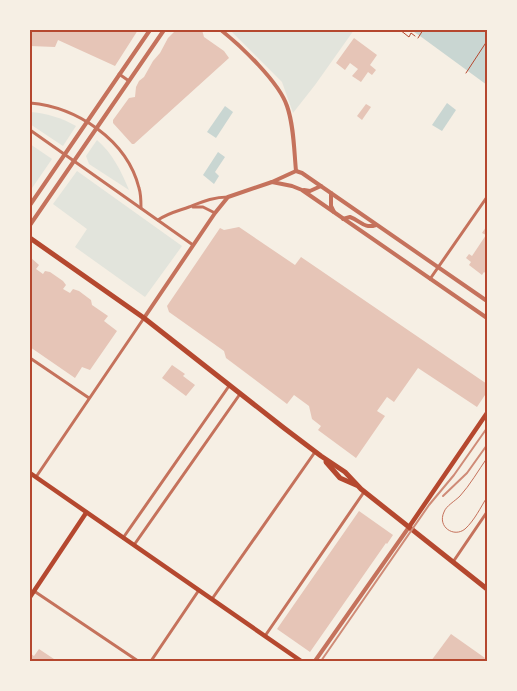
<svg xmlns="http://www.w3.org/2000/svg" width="517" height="691" viewBox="0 0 517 691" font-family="Karla,sans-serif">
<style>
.green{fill:#e2e4dc}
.water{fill:#c9d6d2}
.building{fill:#e6c5b7}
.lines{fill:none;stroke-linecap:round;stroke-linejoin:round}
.path{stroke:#b5482f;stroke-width:1}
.service{stroke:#c5725c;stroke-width:1}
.minor{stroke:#c5725c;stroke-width:3}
.tertiary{stroke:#c5725c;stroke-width:4}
.secondary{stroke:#b5482f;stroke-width:4.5}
.primary{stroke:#b5482f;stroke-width:5}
.rail{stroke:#cf8b77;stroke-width:2}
.neatline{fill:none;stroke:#b5482f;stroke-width:2}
</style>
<rect width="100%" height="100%" fill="#f6efe4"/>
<g class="green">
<path d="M 230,30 L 354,30 L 315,85 L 293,113 L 282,82 Z"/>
<path d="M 30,112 C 46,113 62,118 76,126 L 63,146 L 30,124 Z"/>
<path d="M 97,140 C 113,154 121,171 129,190 L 89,164 L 86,156 Z"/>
<path d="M 30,144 L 52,159 L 30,191 Z"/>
<path d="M 77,171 L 182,246 L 145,297 L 75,247 L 87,229 L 53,204 Z"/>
</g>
<g class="water">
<path d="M 411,30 L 487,30 L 487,85 L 420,36 Z"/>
<path d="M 447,103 L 456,110 L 442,131 L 432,125 Z"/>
<path d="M 225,106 L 233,112 L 216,138 L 207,132 Z"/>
<path d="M 218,152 L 225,157 L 215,172 L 219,176 L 214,184 L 203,175 Z"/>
</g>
<g class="building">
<path d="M 30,30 L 138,30 L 115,66 L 58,40 L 55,47 L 30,46 Z"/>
<path d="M 176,30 L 202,30 L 204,37 L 224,51 L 229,58 L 134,144 L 132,144 L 113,123 L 113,120 L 129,98 L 135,97 L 136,87 L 139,81 L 144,77 L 153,61 L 160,53 L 168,38 Z"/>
<path d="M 354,38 L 377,55 L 370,65 L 376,70 L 372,75 L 368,72 L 361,82 L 352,76 L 358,69 L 350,63 L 345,70 L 336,63 Z"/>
<path d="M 366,104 L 371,107 L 362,120 L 357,116 Z"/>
<path d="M 239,227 L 295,265 L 301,257 L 487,384 L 487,392 L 477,407 L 418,368 L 394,402 L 387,397 L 377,411 L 385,416 L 356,458 L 318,430 L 321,426 L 312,419 L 309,406 L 294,395 L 287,404 L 226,358 L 224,351 L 169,312 L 167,306 L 220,228 L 224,230 Z"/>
<path d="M 486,227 L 487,274 L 484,272 L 482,275 L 469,265 L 471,262 L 466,258 L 469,254 L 472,256 L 486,235 L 482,233 Z"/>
<path d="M 30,257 L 39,265 L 36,269 L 43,274 L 45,271 L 50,272 L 63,281 L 66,285 L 63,289 L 70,293 L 73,289 L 79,291 L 91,300 L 92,305 L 108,316 L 104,321 L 117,331 L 90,370 L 82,367 L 75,378 L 30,347 Z"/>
<path d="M 172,365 L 185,374 L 183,376 L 195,385 L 186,396 L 162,378 Z"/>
<path d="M 359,511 L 393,535 L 387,544 L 386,543 L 310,652 L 277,629 Z"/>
<path d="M 451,634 L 485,658 L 483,661 L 431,661 Z"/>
<path d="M 39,649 L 57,661 L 30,661 L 31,654 L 34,656 Z"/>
</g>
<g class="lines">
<g class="path">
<path d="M 400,30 L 409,37 L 411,33 L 415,36"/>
<path d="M 418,38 L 423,30"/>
<path d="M 466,73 L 487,41"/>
</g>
<path class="service" d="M 487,458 C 478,471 470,485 460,496 C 455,501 446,506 444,512 C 437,527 454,538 465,529 C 474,521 481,507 487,497"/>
<g class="minor">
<path d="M 119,74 L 129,81"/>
<path d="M 30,103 C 77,107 127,140 139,188 C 141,194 141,202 141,208"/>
<path d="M 30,130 L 193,245"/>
<path d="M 193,207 L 203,207 L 215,213"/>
<path d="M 158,220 C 168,213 178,211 189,207 C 202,202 213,197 228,197"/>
<path d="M 430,279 L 487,197"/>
<path d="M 30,358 L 89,398"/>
<path d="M 36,477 L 144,318"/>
<path d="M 123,538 L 229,386"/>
<path d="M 134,545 L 240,394"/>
<path d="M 453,562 L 487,512"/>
<path d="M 34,591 L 138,661"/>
<path d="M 212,599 L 315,452"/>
<path d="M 265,636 L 364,492"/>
<path d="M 151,661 L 199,590"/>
</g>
<g class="tertiary">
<path d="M 221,30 C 241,46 279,82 287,106 C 294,126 294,150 296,171"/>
<path d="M 272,182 L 292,186 L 302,190 L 487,318"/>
<path d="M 304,190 L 310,191 L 321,186"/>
<path d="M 331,193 L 331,206 L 334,212"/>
<path d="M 30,205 L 150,30"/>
<path d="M 343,219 L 350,217 C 361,221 364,229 376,225"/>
<path d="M 30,225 L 164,30"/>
<path d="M 144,318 L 215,213 L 228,197 L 272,182 L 296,171 L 302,173 L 487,301"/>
<path d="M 315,661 L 409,527"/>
</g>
<g class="secondary">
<path d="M 30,473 L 301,661"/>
<path d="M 409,527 L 487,413"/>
<path d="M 30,597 L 86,513"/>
</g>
<g class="primary">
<path d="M 30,238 L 144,318 L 284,428 L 321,456 L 345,472 L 361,489 L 487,589"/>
<path d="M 326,462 L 340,478 L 356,485"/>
</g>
<g class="rail">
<path d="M 443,496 L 467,473 L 487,445"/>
<path d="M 321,661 L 429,505 L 454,475 L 487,428"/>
</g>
</g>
<rect width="517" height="691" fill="none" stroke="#f6efe4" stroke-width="62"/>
<rect x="31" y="31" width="455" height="629" class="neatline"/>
</svg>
